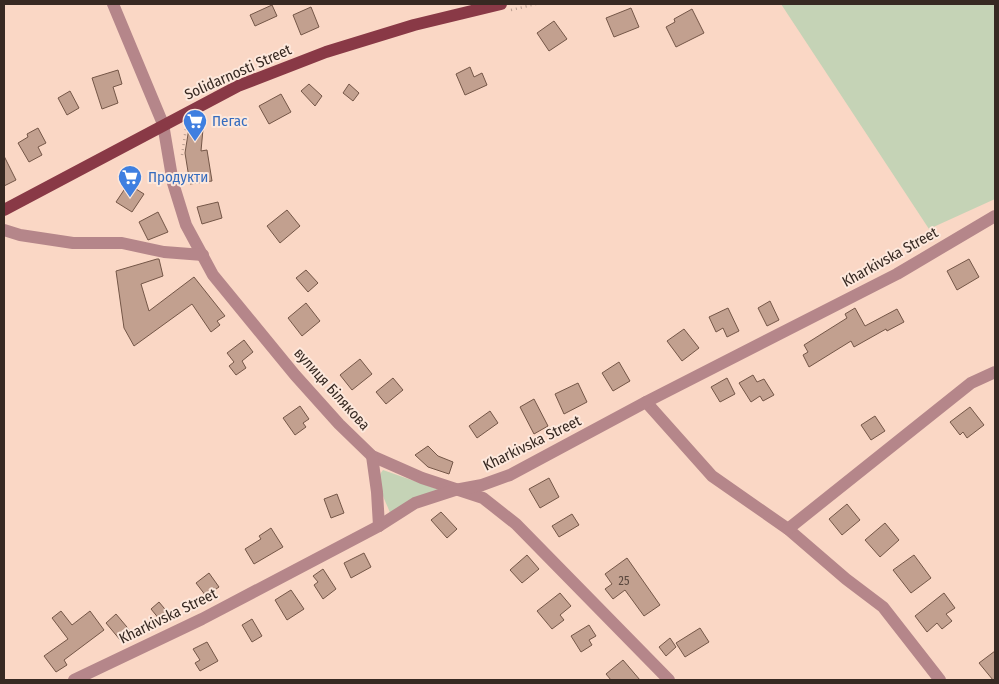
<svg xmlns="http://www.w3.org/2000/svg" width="999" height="684" viewBox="0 0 999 684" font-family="'Fira Sans Condensed',sans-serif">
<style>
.green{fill:#c5d3b6}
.building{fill:#c2a08f;stroke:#745647}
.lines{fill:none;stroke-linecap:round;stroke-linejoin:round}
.path{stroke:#b99d8f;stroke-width:2.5;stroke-dasharray:1 4;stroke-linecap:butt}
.minor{stroke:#b5868a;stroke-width:12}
.major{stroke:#893946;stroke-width:12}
.labels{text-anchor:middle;stroke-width:4;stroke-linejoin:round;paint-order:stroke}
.number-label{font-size:12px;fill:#5a473d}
.street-label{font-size:15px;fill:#372922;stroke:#fde8dc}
.shop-label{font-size:15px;fill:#366cbe;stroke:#fde8dc;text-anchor:start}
</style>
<rect width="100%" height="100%" fill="#fad7c5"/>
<g class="green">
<path d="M 781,4 L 995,4 L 995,199 L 929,229 Z"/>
<path d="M 383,470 L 440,490 L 390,513 C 386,501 373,480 383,470 Z"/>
</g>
<g class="building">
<path d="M 272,5 L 277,16 L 255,26 L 250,15 Z"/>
<path d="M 311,7 L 319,27 L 301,35 L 293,15 Z"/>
<path d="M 631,8 L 639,27 L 614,37 L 606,18 Z"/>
<path d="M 692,9 L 704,33 L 676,47 L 666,27 L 675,22 L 674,19 Z"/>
<path d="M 554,21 L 567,39 L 549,51 L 537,33 Z"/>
<path d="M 470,67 L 474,77 L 482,73 L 487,85 L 465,95 L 456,74 Z"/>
<path d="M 118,70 L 122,84 L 113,87 L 118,103 L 102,109 L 92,78 Z"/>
<path d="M 309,84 L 322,96 L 315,106 L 301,91 Z"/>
<path d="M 349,84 L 359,93 L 353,101 L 343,93 Z"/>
<path d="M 70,91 L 79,108 L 67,115 L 58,98 Z"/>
<path d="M 281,94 L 291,112 L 269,124 L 259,106 Z"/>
<path d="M 38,128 L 46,143 L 38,147 L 42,155 L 29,162 L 18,143 L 28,137 L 27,134 Z"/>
<path d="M 189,128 L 203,129 L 201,151 L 207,150 L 212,181 L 190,184 L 185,153 Z"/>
<path d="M 4,156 L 16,180 L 4,186 Z"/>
<path d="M 128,184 L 144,194 L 132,212 L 116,202 Z"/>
<path d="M 218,202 L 222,218 L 202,224 L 197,207 Z"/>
<path d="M 287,210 L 300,226 L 280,243 L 267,226 Z"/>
<path d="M 158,212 L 168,232 L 148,240 L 139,222 Z"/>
<path d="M 157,259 L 159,259 L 163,276 L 141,284 L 149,311 L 194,277 L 225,316 L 217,321 L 220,325 L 211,332 L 192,304 L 134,346 L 124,328 L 116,271 Z"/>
<path d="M 969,259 L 979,277 L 957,290 L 947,271 Z"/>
<path d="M 306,270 L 318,283 L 308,292 L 296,278 Z"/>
<path d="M 770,301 L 779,320 L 767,326 L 758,308 Z"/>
<path d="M 306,303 L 320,321 L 302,336 L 288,318 Z"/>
<path d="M 728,308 L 739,331 L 727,337 L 723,328 L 716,332 L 709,317 Z"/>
<path d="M 855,308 L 865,326 L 897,309 L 904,322 L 887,331 L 886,329 L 854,347 L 851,341 L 809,367 L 803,355 L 808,352 L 804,345 L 847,318 L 845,314 Z"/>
<path d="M 684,329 L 699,348 L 682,361 L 667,341 Z"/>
<path d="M 244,340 L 253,352 L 242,361 L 246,368 L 236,375 L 229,366 L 234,362 L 227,353 Z"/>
<path d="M 360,359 L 372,374 L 352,390 L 340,375 Z"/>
<path d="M 619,362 L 630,381 L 613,391 L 602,373 Z"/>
<path d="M 753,375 L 757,382 L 764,379 L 774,395 L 763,401 L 760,396 L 751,402 L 739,383 Z"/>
<path d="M 393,378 L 403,390 L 386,404 L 376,392 Z"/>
<path d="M 727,378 L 735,394 L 720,402 L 711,387 Z"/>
<path d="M 578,383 L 587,402 L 564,414 L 555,394 Z"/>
<path d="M 534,399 L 548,426 L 534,434 L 520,407 Z"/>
<path d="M 300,406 L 309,419 L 303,423 L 306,427 L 295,435 L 283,418 Z"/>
<path d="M 970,407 L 984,425 L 967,438 L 963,432 L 960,435 L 950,422 Z"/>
<path d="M 490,411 L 498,423 L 477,438 L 469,426 Z"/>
<path d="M 875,416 L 885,431 L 871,440 L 861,425 Z"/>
<path d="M 428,446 L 438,456 L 453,462 L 449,474 L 428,467 L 415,455 Z"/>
<path d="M 549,478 L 559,497 L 540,508 L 529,489 Z"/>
<path d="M 337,494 L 344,513 L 331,518 L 324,499 Z"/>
<path d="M 847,504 L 860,520 L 842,535 L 829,519 Z"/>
<path d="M 441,512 L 457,529 L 447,538 L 431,520 Z"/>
<path d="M 572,514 L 579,525 L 559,537 L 552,526 Z"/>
<path d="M 885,523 L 899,540 L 880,557 L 865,540 Z"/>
<path d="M 271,528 L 283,547 L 254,564 L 245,549 L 261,539 L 259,536 Z"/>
<path d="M 364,553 L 371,567 L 351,578 L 344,563 Z"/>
<path d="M 527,555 L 539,569 L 522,583 L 510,570 Z"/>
<path d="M 914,555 L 931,578 L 911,593 L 893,570 Z"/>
<path d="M 627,558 L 660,605 L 644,616 L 625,590 L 613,599 L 605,589 L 612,584 L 605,574 Z"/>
<path d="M 323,569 L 336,589 L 323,599 L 314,585 L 318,582 L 313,576 Z"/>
<path d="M 209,573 L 219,587 L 206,596 L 196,583 Z"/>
<path d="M 291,590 L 304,609 L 287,620 L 275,600 Z"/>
<path d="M 560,593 L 571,606 L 560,615 L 564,620 L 552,629 L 537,611 Z"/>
<path d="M 944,593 L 955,608 L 946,614 L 952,621 L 942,629 L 937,623 L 927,632 L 915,616 Z"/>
<path d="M 159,602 L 169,614 L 160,620 L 151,609 Z"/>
<path d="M 61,611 L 72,625 L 90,611 L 104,630 L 64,660 L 67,665 L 56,672 L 44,656 L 68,639 L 52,618 Z"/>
<path d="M 116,614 L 132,633 L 121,641 L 106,623 Z"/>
<path d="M 252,619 L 262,636 L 252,642 L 242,625 Z"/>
<path d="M 589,625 L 596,636 L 589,640 L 592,645 L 581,652 L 571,636 Z"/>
<path d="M 700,628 L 709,642 L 685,657 L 676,643 Z"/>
<path d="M 670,638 L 676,647 L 666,656 L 659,647 Z"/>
<path d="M 207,642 L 218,661 L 200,671 L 195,663 L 200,660 L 193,649 Z"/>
<path d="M 995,651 L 995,680 L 993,680 L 979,663 Z"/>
<path d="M 623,660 L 640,680 L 611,680 L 606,674 Z"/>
</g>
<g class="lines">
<g class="path">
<path d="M 511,10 L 536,4"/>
<path d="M 182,155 L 186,128"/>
</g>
<g class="minor">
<path d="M 113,4 L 163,124 L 173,183 L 186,225 L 213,275 L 295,375 L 339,424 L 372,456 L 422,478 L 483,498 L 516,524 L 669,680"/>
<path d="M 4,230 L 20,235 L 73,243 L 122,243 L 164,252 L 203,255"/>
<path d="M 646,402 L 712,476 L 788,529 L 846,579 L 883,607 L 940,680"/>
<path d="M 372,456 L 377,492 L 379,526"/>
<path d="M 788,529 L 971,383 L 995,372"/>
<path d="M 74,680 L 202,619 L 379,526 L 415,503 L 455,490 L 482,485 L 510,475 L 646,402 L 897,274 L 995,216"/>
</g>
<path class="major" d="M 4,210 L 238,86 L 326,52 L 414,25 L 501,4"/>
</g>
<defs>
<g id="supermarket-pin" transform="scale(1.25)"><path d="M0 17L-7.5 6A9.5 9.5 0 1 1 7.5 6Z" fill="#3f7fe0" stroke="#fde8dc"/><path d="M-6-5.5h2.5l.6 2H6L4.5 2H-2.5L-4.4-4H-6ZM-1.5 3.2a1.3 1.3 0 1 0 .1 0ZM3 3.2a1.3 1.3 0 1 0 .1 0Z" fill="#fff"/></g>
</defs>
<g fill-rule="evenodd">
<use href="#supermarket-pin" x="195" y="121"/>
<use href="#supermarket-pin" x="130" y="177"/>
</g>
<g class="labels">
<g class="number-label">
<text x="624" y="585">25</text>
</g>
<g class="street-label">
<text transform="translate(238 72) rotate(-24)" y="5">Solidarnosti Street</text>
<text transform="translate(890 257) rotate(-29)" y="5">Kharkivska Street</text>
<text transform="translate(332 389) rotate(48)" y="5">вулиця Білякова</text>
<text transform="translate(532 443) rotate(-26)" y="5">Kharkivska Street</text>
<text transform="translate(168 616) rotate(-26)" y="5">Kharkivska Street</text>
</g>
<g class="shop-label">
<text x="212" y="126">Пегас</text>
<text x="148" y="182">Продукти</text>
</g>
</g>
<rect width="999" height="684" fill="none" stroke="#372922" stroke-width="10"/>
</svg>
